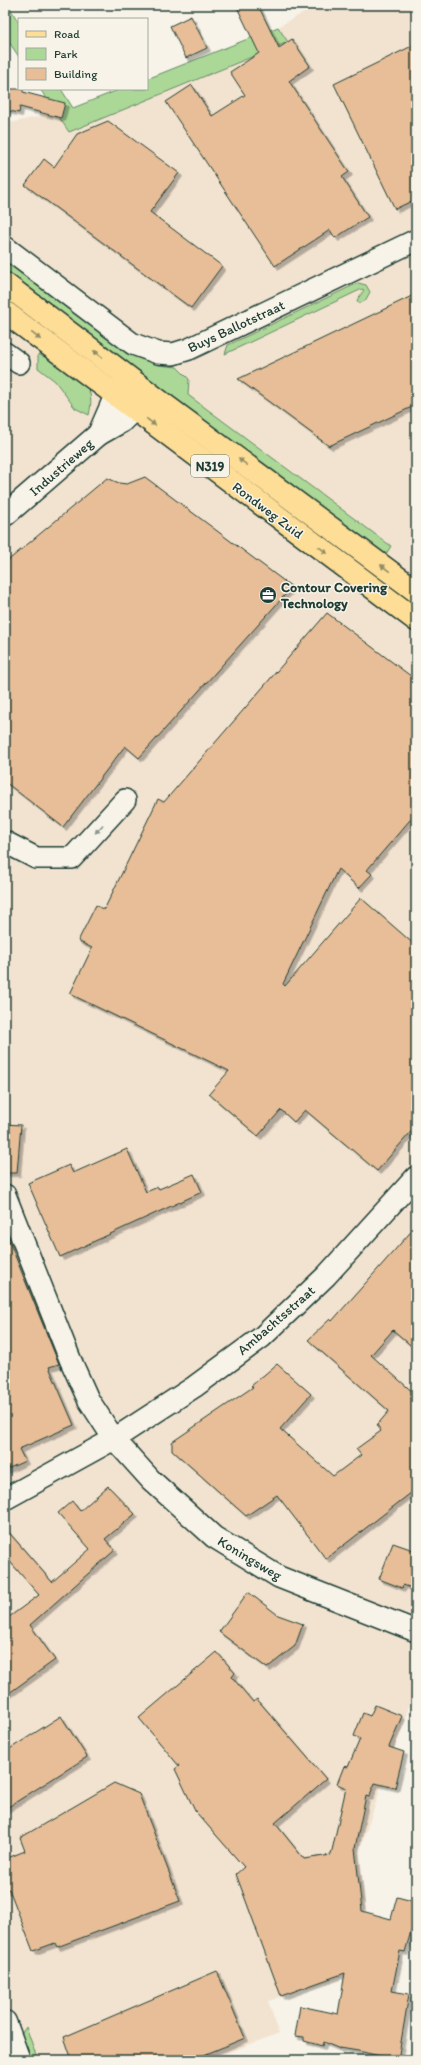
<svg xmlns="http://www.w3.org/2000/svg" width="421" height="2065" viewBox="0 0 421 2065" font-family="Itim,sans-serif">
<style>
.built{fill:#f2e3d0}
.green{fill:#abd897;stroke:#658a66}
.building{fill:#e7be97;stroke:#1f3d34;filter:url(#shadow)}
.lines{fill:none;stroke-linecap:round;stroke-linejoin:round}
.street-casing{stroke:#1f3d34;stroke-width:24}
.secondary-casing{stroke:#1f3d34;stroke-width:25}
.primary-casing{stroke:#1f3d34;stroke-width:25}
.street{stroke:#f7f3e8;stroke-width:21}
.secondary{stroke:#f7f3e8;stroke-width:22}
.primary{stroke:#fedd96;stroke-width:22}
.oneway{fill:#8e8d65}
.oneway2{fill:#8b988e}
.labels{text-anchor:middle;stroke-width:3;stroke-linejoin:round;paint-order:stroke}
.shield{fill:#f7f3e8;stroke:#60746a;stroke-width:1}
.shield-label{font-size:13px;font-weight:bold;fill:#1f3d34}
.street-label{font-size:14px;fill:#1f3d34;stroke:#f7f3e8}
.poi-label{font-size:14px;font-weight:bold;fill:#1f3d34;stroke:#f7f3e8;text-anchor:start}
</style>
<defs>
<filter id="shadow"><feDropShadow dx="3.5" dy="3.5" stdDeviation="0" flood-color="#0004"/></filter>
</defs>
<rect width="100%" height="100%" fill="#f7f3e8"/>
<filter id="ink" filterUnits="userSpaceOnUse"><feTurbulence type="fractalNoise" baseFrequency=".025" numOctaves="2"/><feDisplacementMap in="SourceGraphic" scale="8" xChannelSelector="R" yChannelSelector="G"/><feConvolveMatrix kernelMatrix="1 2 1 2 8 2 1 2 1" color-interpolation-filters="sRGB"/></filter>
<g filter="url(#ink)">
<path class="built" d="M 317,5 L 416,5 L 416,1686 L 359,1852 L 372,1967 L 268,2001 L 279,2033 L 209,2060 L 29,2060 L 5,1996 L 5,124 L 69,110 L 121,89 L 147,89 L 147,79 L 278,27 Z"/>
<g class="green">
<path d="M 5,5 L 8,5 L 19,23 L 19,57 L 5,36 Z"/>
<path d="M 278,27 L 288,42 L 69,132 L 40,89 L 61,89 L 73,108 L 121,89 L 147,89 L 147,79 Z"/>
<path d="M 5,259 L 138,358 L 159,365 L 177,367 L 189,379 L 188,395 L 391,546 L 383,559 L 5,275 Z"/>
<path d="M 358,283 L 366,285 L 370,292 L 365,301 L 360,303 L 358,302 L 357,300 L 364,290 L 362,289 L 225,354 L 228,345 Z"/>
<path d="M 38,354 C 66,367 99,376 89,415 L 75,408 L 55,381 L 38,368 Z"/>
<path d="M 26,2027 L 38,2060 L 25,2060 L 17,2040 Z"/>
</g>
<g class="building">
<path d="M 236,5 L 258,5 L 279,48 L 292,39 L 310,66 L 289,81 L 349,172 L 342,177 L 368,217 L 335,238 L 330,230 L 275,266 L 166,102 L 192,85 L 212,116 L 245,95 L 230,72 L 259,53 Z"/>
<path d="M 191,16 L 207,48 L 186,58 L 170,26 Z"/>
<path d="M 416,44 L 416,199 L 395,209 L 334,84 Z"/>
<path d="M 5,89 L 23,89 L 23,92 L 65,103 L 61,118 L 20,107 L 19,113 L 5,110 Z"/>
<path d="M 108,121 L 179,173 L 150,212 L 222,266 L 191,308 L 25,185 L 44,159 L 54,167 L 77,134 Z"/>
<path d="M 416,294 L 416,405 L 329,446 L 238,379 Z"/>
<path d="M 145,477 L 292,587 L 139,758 L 125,746 L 63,827 L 5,782 L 5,563 L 107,478 L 119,483 L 127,484 Z"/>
<path d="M 327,613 L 416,680 L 416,813 L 367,870 L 372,874 L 359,888 L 338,869 L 283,984 L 285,986 L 361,898 L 416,946 L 416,1126 L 377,1171 L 305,1110 L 294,1122 L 281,1110 L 258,1136 L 209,1094 L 229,1071 L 70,994 L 92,948 L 78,941 L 96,905 L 104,910 L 158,799 L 164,802 Z"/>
<path d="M 5,1124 L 21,1125 L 17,1173 L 5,1173 Z"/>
<path d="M 127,1149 L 146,1192 L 158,1187 L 159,1189 L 194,1174 L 202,1192 L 60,1257 L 28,1183 L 69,1165 L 73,1173 Z"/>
<path d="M 416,1226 L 416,1350 L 393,1330 L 371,1355 L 416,1395 L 416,1489 L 326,1559 L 277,1495 L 246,1516 L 172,1450 L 172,1442 L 253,1387 L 251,1386 L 277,1364 L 311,1394 L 280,1429 L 333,1476 L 361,1455 L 356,1449 L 381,1431 L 377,1425 L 389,1411 L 308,1340 L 330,1319 L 332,1321 Z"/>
<path d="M 5,1231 L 59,1364 L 49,1367 L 74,1425 L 19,1449 L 25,1461 L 5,1470 Z"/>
<path d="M 108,1486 L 135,1514 L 105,1539 L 115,1550 L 30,1625 L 55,1660 L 5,1696 L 5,1620 L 39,1595 L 5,1556 L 5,1528 L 52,1582 L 90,1549 L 58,1513 L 72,1501 L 80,1511 Z"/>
<path d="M 393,1543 L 416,1551 L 416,1579 L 412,1588 L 403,1585 L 402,1588 L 379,1579 Z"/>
<path d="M 248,1592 L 278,1615 L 303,1624 L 295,1646 L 267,1668 L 219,1632 Z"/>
<path d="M 217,1652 L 235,1673 L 232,1677 L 253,1702 L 257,1699 L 326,1779 L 275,1823 L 304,1859 L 331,1855 L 346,1788 L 337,1784 L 344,1766 L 348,1767 L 360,1739 L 354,1736 L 363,1713 L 370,1716 L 375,1705 L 402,1716 L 389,1747 L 404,1752 L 395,1788 L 375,1783 L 369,1797 L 366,1796 L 355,1848 L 362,1911 L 391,1919 L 397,1897 L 416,1902 L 416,1914 L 405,1952 L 400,1951 L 392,1991 L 409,1994 L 398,2060 L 358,2051 L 340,2048 L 340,2049 L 323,2042 L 322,2046 L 304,2041 L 304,2037 L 295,2036 L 300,2006 L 338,2014 L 345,1973 L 281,1996 L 236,1874 L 244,1867 L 195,1811 L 175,1769 L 179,1766 L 139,1718 Z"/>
<path d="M 61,1716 L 87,1757 L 5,1809 L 5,1752 Z"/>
<path d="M 114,1783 L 139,1794 L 180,1901 L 57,1947 L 55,1943 L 33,1951 L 9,1889 L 5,1891 L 5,1859 L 25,1851 L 20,1838 Z"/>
<path d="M 217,1971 L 245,2038 L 192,2060 L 72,2060 L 64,2037 Z"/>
</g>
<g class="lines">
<g class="street-casing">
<g id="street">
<path d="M 5,247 L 133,344 L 158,353 L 173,354 L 189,349 L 416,240"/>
<path d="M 5,353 L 19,363"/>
<path d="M 5,842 L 36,858 L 72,858 L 125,800"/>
<path d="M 5,1195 L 70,1359 L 88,1399 L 114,1439 L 151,1480 L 214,1537 L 279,1577 L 416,1631"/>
<path d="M 5,1499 L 114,1439 L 194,1387 L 262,1337 L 326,1276 L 416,1177"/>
</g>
</g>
<g class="secondary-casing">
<g id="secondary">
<path d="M 99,434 L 116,395 L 127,381"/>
<path d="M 5,515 L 99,434 L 122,421 L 134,409 L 145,394"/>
<path d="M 5,2022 L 19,2060"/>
</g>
</g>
<g class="primary-casing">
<g id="primary">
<path d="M 5,284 L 166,406 L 416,591"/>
<path d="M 5,312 L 416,620"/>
</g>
</g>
<use href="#street" class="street"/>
<use href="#secondary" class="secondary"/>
<use href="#primary" class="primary"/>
</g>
<defs><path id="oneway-solid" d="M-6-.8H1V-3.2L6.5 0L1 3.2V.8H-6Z"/></defs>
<g class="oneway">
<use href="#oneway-solid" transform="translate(36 336) rotate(37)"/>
<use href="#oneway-solid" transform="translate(98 354) rotate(-143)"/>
<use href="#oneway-solid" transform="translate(151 422) rotate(37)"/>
<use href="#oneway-solid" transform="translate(243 462) rotate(-144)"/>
<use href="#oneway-solid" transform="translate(323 550) rotate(37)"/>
<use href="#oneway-solid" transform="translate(385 568) rotate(-143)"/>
</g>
<use class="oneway2" href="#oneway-solid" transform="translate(99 829) rotate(133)"/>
</g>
<defs>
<g id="office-disc" transform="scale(0.9)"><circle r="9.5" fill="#1f3d34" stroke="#f7f3e8"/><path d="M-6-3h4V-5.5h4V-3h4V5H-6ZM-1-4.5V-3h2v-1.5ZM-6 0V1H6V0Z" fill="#fff"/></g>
</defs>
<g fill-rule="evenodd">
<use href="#office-disc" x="268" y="595"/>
</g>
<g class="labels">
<rect class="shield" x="191" y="455" width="38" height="22" rx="3"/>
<g class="shield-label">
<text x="210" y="471">N319</text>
</g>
<g class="street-label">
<text transform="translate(236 326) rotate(-25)" y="5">Buys Ballotstraat</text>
<text transform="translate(61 467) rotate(-41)" y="5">Industrieweg</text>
<text transform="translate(268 510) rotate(37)" y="5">Rondweg Zuid</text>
<text transform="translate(276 1320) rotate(-41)" y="5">Ambachtsstraat</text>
<text transform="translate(250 1558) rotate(31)" y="5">Koningsweg</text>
</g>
<g class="poi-label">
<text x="281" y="592">Contour Covering<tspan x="281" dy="16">Technology</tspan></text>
</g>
</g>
<rect width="421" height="2065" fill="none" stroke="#f7f3e8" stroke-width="20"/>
<rect x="10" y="10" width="401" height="2045" fill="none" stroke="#1f3d34" stroke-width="1.5" filter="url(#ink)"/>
<rect x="18" y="18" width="130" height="72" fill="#f7f3e8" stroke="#a1aaa0"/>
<rect x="26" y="31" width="20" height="6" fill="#fedd96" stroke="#a1aaa0"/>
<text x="54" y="38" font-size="12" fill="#1f3d34">Road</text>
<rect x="26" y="48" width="20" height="12" fill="#abd897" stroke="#a1aaa0"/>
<text x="54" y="58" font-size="12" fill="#1f3d34">Park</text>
<rect x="26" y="68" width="20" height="12" fill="#e7be97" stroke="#a1aaa0"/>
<text x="54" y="78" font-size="12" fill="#1f3d34">Building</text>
</svg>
